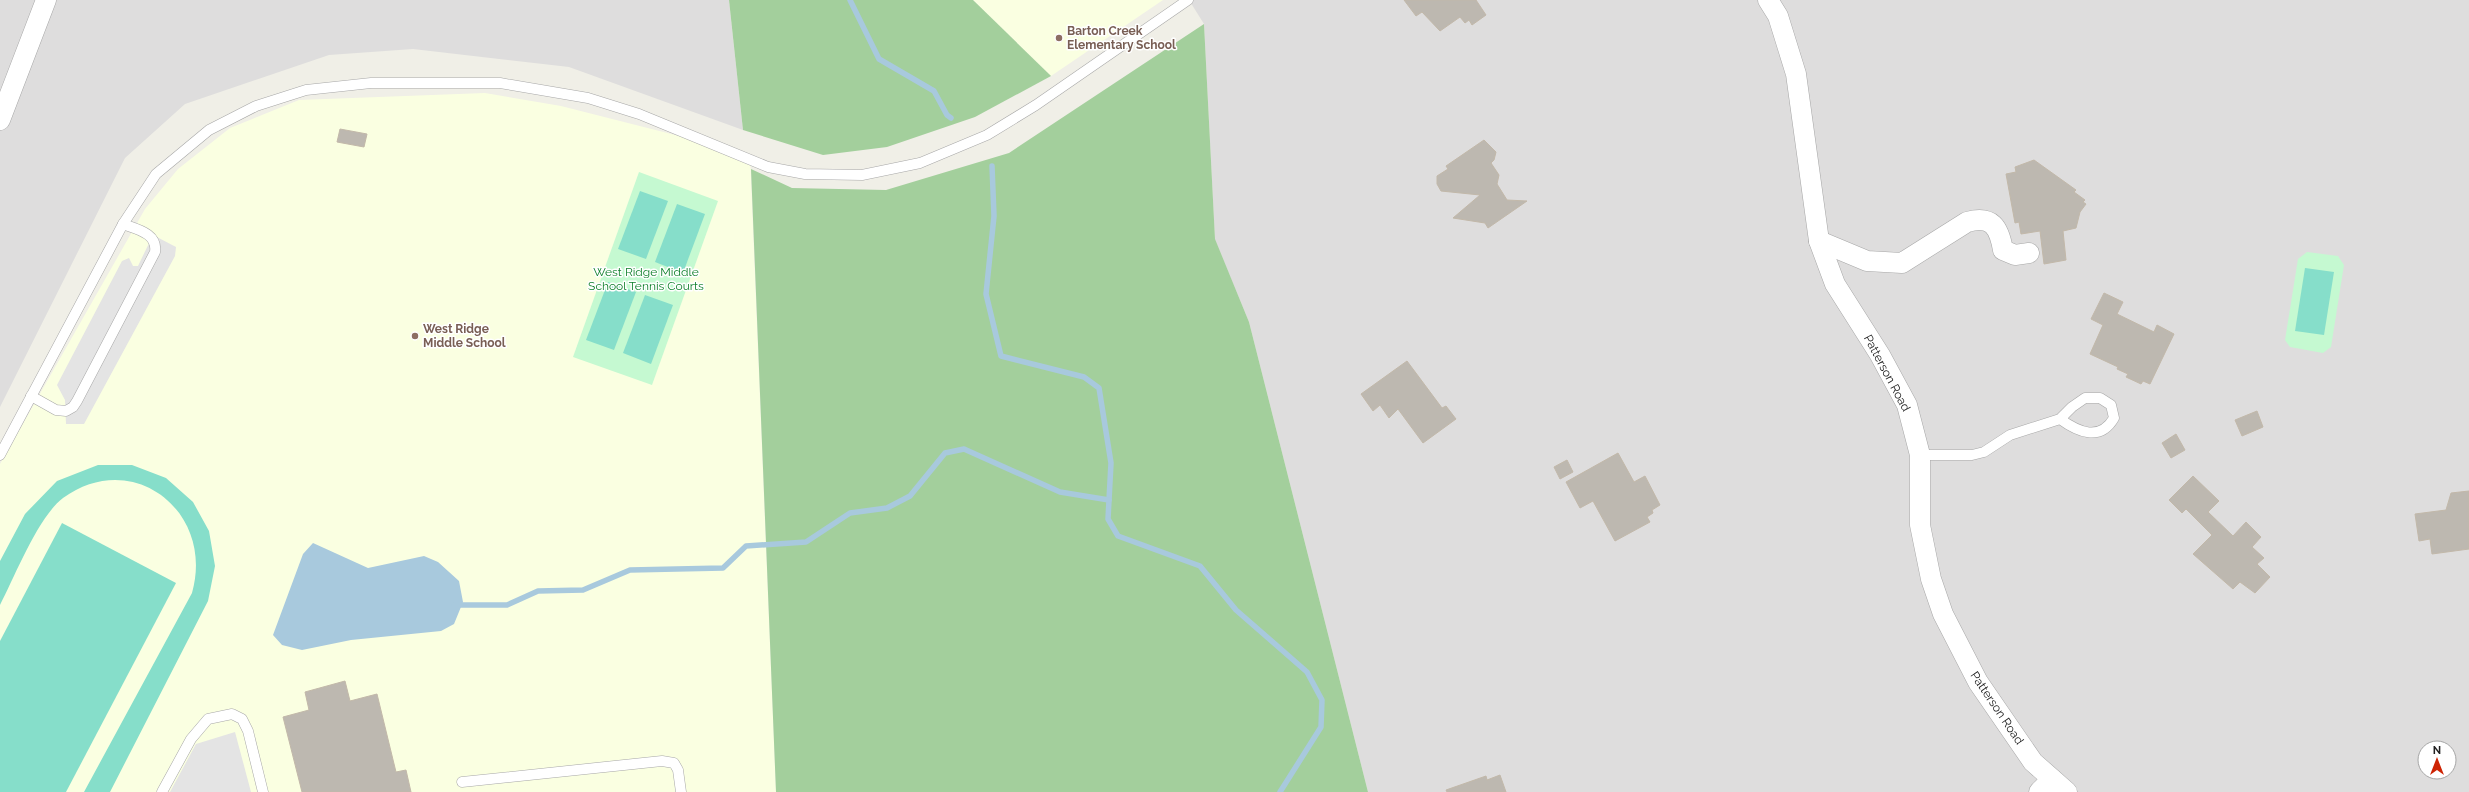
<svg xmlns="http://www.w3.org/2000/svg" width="2469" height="792" viewBox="0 0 2469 792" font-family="Raleway,sans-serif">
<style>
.residential{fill:#dedddd;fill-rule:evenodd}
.education{fill:#faffe1}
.forest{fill:#a3cf9c}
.park{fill:#c5f9d1}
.pitch{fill:#86deca}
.parking{fill:#e4e4e4}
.water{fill:#a8c9dd}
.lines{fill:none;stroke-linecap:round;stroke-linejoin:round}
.stream{stroke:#a8c9dd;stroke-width:5.5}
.building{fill:#bdb8b0;stroke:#c2b8a9}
.lane-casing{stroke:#a7a7a7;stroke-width:11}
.street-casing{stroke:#a7a7a7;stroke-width:21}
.lane{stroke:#fff;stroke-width:10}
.street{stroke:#fff;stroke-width:20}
.education-dot{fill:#8d6e63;stroke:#fff;stroke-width:1.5}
.labels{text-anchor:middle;stroke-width:3;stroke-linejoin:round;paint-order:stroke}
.education-label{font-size:12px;font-weight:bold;fill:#785e54;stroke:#fff;text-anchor:start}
.park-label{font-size:12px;fill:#0d7f29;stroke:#fff}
.street-label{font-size:12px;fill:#202020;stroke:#fff}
</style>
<rect width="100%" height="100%" fill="#f0efe7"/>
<g class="residential">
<path d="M 0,0 L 729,0 L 743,130 L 569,67 L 413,49 L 329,55 L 185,104 L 125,158 L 0,407 Z"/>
<path d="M 1189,0 L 2469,0 L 2469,792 L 1368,792 L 1249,322 L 1215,240 L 1204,24 ZM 2425,748 L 2449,748 L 2449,772 L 2425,772 Z"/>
</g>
<g class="education">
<path d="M 973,0 L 1163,0 L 1051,76 Z"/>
<path d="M 485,93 L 561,106 L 750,154 L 776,792 L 0,792 L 0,464 L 145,209 L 178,169 L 230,128 L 299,100 Z"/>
</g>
<g class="forest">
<path d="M 729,0 L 973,0 L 1051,76 L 975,117 L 887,147 L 823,155 L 743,130 Z"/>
<path d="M 1204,24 L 1215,239 L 1249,322 L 1368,792 L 776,792 L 751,169 L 792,188 L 886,190 L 1009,153 Z"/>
</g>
<g class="park">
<path d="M 639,172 L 718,201 L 652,385 L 573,357 Z"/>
<path d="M 2307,252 L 2338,256 L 2344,265 L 2331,347 L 2323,353 L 2290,347 L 2285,340 L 2298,259 Z"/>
</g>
<g class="pitch">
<path d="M 640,191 L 668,201 L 646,259 L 618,249 Z"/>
<path d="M 677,204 L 705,214 L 683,273 L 655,262 Z"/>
<path d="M 2305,268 L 2334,272 L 2324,335 L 2295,331 Z"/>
<path d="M 608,282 L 636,292 L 614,350 L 586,340 Z"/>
<path d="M 645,295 L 673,305 L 651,364 L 623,353 Z"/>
<path d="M 98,465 L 132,465 L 166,478 L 193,502 L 209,531 L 215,566 L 208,601 L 110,792 L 84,792 L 192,593 C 215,512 133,447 63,498 C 38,517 15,576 0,605 L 0,561 L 25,514 L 57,481 Z"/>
<path d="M 62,523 L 176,583 L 66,792 L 0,792 L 0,641 Z"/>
</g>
<g class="parking">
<path d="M 153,235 L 176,247 L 175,256 L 84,424 L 66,424 L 65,400 L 57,385 L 122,261 L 129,258 L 133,266 L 138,266 Z"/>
<path d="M 235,732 L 251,792 L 170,792 L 196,744 Z"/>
</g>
<path class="water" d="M 313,543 L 368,568 L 424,556 L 438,562 L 459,581 L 463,602 L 454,624 L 441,631 L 351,640 L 302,650 L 282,645 L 273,635 L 303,554 Z"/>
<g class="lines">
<g class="stream">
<path d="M 850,0 L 879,59 L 934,91 L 947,115 L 951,118"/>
<path d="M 992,166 L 994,216 L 986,294 L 1001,356 L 1084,377 L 1099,388 L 1111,463 L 1108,519 L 1118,536 L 1200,566 L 1236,610 L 1307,672 L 1322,700 L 1321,727 L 1280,792"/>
<path d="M 454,605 L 507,605 L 538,591 L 583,590 L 630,570 L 723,568 L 746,546 L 806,542 L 850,513 L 887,508 L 910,496 L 945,453 L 964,449 L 1060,492 L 1109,500"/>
</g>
</g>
<g class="building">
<path d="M 1404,0 L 1476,0 L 1486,15 L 1472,25 L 1469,20 L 1465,23 L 1460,17 L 1440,31 L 1422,12 L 1416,16 Z"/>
<path d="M 340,129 L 367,134 L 364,147 L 337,142 Z"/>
<path d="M 1484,140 L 1496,152 L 1494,160 L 1491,163 L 1499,175 L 1497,184 L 1507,200 L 1527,201 L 1488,228 L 1485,223 L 1453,218 L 1480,195 L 1441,191 L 1437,184 L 1437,176 L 1448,169 L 1446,166 Z"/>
<path d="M 2034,160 L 2076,190 L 2074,192 L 2085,200 L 2083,202 L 2086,204 L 2080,212 L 2076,228 L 2063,231 L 2066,260 L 2044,264 L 2040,231 L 2021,234 L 2019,222 L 2015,223 L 2006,174 L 2016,172 L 2015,167 Z"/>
<path d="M 2104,293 L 2123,302 L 2117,314 L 2154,332 L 2157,325 L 2174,334 L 2150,384 L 2143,381 L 2141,384 L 2126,377 L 2128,374 L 2117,369 L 2118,367 L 2090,354 L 2103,325 L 2091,319 Z"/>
<path d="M 1407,361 L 1442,408 L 1446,406 L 1456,419 L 1423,443 L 1398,409 L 1389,418 L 1380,405 L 1373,411 L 1361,394 Z"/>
<path d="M 2257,411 L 2263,427 L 2242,436 L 2235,420 Z"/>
<path d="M 2176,434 L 2185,450 L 2171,458 L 2162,443 Z"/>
<path d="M 1618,453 L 1634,482 L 1645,476 L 1660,505 L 1652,510 L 1653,513 L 1647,517 L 1650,522 L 1615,541 L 1593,501 L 1580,508 L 1566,482 Z"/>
<path d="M 1567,460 L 1573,472 L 1560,479 L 1554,467 Z"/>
<path d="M 2193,476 L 2219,501 L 2208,512 L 2233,536 L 2246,522 L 2261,537 L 2252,547 L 2264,558 L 2257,564 L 2270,577 L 2255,593 L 2240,582 L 2233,589 L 2193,554 L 2212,535 L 2186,509 L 2182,513 L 2169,500 Z"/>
<path d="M 2469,491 L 2469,549 L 2432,554 L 2430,539 L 2419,541 L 2415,514 L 2446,510 L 2451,493 Z"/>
<path d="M 345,681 L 350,701 L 377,694 L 396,772 L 406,770 L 411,792 L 302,792 L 283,717 L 309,710 L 305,692 Z"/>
<path d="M 1500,775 L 1506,792 L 1447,792 L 1446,790 L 1486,776 L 1487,780 Z"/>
</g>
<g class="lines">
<g class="lane-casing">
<g id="lane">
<path d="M 31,396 L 56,410 L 66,411 L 73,407 L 77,401 L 155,252 C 158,233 136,229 123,224"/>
<path d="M 0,455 L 123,224 L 156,174 L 209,130 L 256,106 L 306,90 L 371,83 L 500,83 L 588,98 L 639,114 L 768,167 L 805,174 L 862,175 L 920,163 L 987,135 L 1036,105 L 1188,0"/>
<path d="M 1920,455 L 1972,455 L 1984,452 L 2010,435 L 2060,419 L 2072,407 L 2085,398 L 2100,398 L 2111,405 L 2114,418 C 2100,442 2078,432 2060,419"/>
<path d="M 462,782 L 662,761 L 674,763 L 678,770 L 681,792"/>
<path d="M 162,792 L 191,739 L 208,719 L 232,714 L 242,719 L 248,731 L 263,792"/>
</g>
</g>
<g class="street-casing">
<g id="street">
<path d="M 1768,0 L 1778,16 L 1796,74 L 1819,241 L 1835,284 L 1880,355 L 1907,405 L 1920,455 L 1920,525 L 1931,579 L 1943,614 L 1978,682 L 2033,762 L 2067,792"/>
<path d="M 0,120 L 46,0"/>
<path d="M 1819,241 L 1867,261 L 1902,263 L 1967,222 C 1992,215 1999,227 2003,250 L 2015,255 L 2029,253"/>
<path d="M 2039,792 L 2052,779"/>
</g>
</g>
<use href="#lane" class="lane"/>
<use href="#street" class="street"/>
</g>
<g class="education-dot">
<circle cx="1059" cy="38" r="4"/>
<circle cx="415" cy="336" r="4"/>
</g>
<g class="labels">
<g class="education-label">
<text x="1067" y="35">Barton Creek<tspan x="1067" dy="14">Elementary School</tspan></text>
<text x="423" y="333">West Ridge<tspan x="423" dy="14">Middle School</tspan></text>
</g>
<g class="park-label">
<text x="646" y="276">West Ridge Middle<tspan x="646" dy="14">School Tennis Courts</tspan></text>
</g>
<g class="street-label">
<text transform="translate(1887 373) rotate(62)" y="4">Patterson Road</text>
<text transform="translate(1997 708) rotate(56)" y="4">Patterson Road</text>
</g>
</g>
<g transform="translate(2437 760)"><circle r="19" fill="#ffffff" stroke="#a6a6a6"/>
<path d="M0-3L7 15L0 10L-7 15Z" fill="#cd2303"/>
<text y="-6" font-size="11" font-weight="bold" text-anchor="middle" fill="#202020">N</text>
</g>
</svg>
